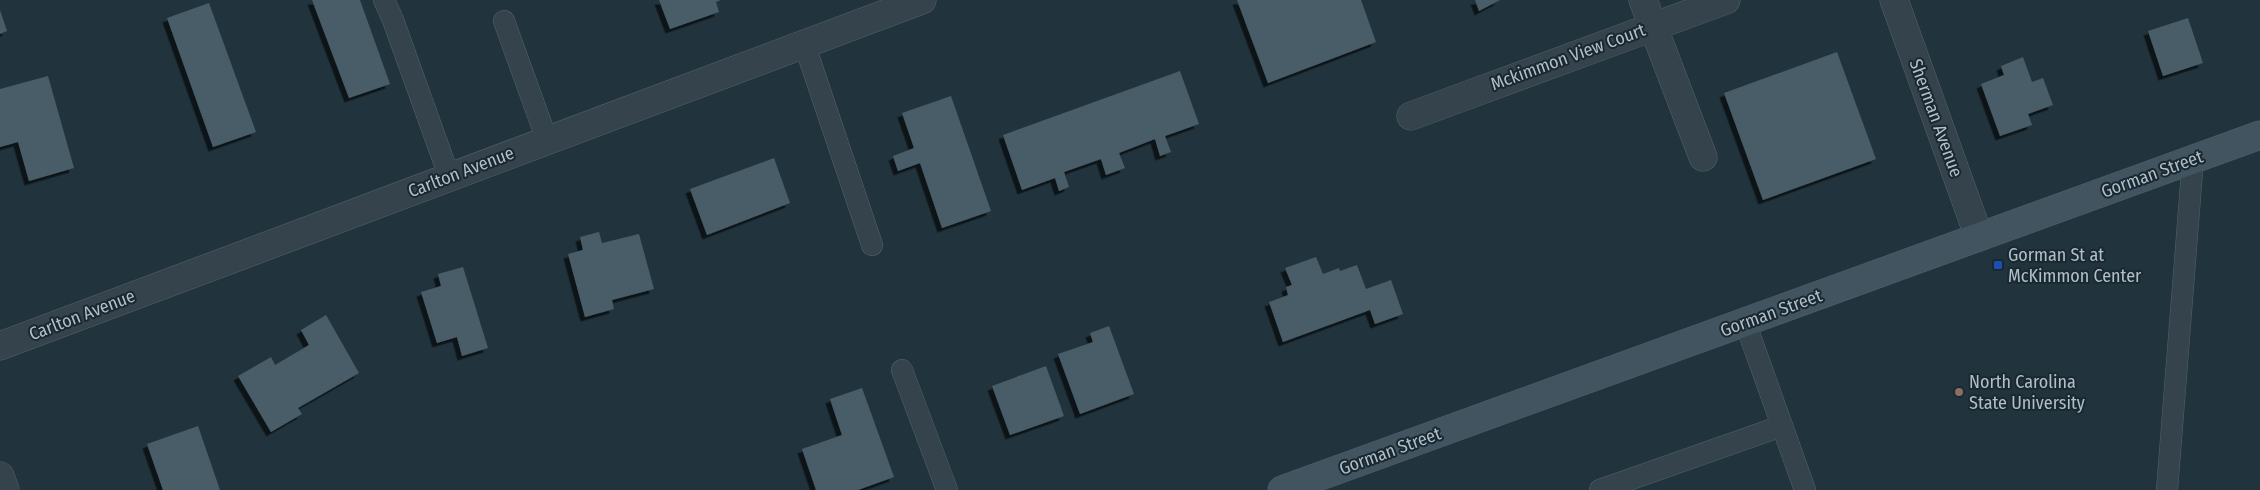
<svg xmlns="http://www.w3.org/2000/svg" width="2260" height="490" viewBox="0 0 2260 490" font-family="'Fira Sans Condensed',sans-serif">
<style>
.building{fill:#495d67;filter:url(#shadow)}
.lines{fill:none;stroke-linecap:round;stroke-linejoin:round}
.service-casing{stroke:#53626a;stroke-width:22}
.minor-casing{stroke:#53626a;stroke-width:29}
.secondary-casing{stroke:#53626a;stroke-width:29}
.service{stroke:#35444c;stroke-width:21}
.minor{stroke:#35444c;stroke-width:28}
.secondary{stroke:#425460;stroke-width:28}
.transit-dot{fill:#1a4fb4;stroke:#1a2931;stroke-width:2}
.education-dot{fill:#8d6e63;stroke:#1a2931;stroke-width:2}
.labels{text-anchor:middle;stroke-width:4;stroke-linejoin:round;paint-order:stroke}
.street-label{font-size:18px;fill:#b0bfc8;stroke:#1a2931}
.poi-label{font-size:18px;fill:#b0bfc8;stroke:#1a2931;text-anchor:start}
</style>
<defs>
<filter id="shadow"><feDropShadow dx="-4.5" dy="4.5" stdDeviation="0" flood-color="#0009"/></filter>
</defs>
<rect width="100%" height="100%" fill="#21333c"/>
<g class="building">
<path d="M 312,0 L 360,0 L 390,84 L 349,98 Z"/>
<path d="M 659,0 L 721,0 L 716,2 L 719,12 L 670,29 Z"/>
<path d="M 1237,0 L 1361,0 L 1376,42 L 1268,83 Z"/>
<path d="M 1475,0 L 1500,0 L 1479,11 Z"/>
<path d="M 209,3 L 256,132 L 213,147 L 167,18 Z"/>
<path d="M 0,10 L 7,31 L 0,34 Z"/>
<path d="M 2188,18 L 2203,63 L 2163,76 L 2148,31 Z"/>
<path d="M 1837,52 L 1876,159 L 1763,200 L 1724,93 Z"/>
<path d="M 2023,57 L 2032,82 L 2043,78 L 2053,105 L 2028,114 L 2032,125 L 2000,136 L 1981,84 L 2004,75 L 2001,66 Z"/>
<path d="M 1180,71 L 1199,124 L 1165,136 L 1171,152 L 1160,156 L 1155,139 L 1119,153 L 1125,168 L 1106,175 L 1101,159 L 1064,172 L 1069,187 L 1059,191 L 1055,178 L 1022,190 L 1003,135 Z"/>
<path d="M 48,76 L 74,168 L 29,181 L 18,142 L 0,147 L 0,89 Z"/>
<path d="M 951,96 L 991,211 L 942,228 L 920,163 L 898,171 L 893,156 L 914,148 L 902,113 Z"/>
<path d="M 774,158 L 790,203 L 707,235 L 690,189 Z"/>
<path d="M 599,232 L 602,243 L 639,234 L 654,289 L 612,300 L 614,309 L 585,317 L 568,254 L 583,250 L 580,237 Z"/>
<path d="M 1316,257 L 1323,274 L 1339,268 L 1340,271 L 1357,265 L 1366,289 L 1391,280 L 1403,314 L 1375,324 L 1370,310 L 1283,342 L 1269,302 L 1288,295 L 1286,287 L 1292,285 L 1285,268 Z"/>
<path d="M 463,267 L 488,348 L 462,356 L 457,337 L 437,343 L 421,292 L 441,286 L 438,274 Z"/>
<path d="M 326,315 L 359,373 L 298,408 L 302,414 L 271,432 L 238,376 L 271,357 L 275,365 L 309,345 L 301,330 Z"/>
<path d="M 1109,326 L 1134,394 L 1080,414 L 1058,354 L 1093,342 L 1090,333 Z"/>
<path d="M 1046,366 L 1064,416 L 1010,435 L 992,386 Z"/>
<path d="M 862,388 L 894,477 L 858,490 L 816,490 L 802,449 L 842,435 L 830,399 Z"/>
<path d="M 198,426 L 220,490 L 163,490 L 147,444 Z"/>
</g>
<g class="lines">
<g class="service-casing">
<g id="service">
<path d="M 384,0 L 393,20 L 449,176"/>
<path d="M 504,21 L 547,140"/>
<path d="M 804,43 L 872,245"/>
<path d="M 1745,322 L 1805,490"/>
<path d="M 902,370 L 947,490"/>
<path d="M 1600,490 L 1782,426"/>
<path d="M 2167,490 L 2193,159"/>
</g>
</g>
<g class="minor-casing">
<g id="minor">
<path d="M 1643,0 L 1703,157"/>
<path d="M 1894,0 L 1979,237"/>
<path d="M 1411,116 L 1726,0"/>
<path d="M 0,346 L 922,0"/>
<path d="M 0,476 L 5,490"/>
</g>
</g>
<g class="secondary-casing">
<path id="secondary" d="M 1282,490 L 2260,135"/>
</g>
<use href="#service" class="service"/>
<use href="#minor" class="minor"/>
<use href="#secondary" class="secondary"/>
</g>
<rect class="transit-dot" x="1993" y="260" width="10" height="10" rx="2.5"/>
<circle class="education-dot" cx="1959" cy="392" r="5"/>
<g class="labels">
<g class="street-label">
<text transform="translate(1568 57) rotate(-20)" y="6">Mckimmon View Court</text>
<text transform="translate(1936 118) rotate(70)" y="6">Sherman Avenue</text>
<text transform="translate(461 172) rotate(-21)" y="6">Carlton Avenue</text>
<text transform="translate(2152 174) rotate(-20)" y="6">Gorman Street</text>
<text transform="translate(1771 313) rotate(-20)" y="6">Gorman Street</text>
<text transform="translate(82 315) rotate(-21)" y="6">Carlton Avenue</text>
<text transform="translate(1390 451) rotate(-20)" y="6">Gorman Street</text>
</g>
<g class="poi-label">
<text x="2008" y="261">Gorman St at<tspan x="2008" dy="21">McKimmon Center</tspan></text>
<text x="1969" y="388">North Carolina<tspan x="1969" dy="21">State University</tspan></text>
</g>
</g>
</svg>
